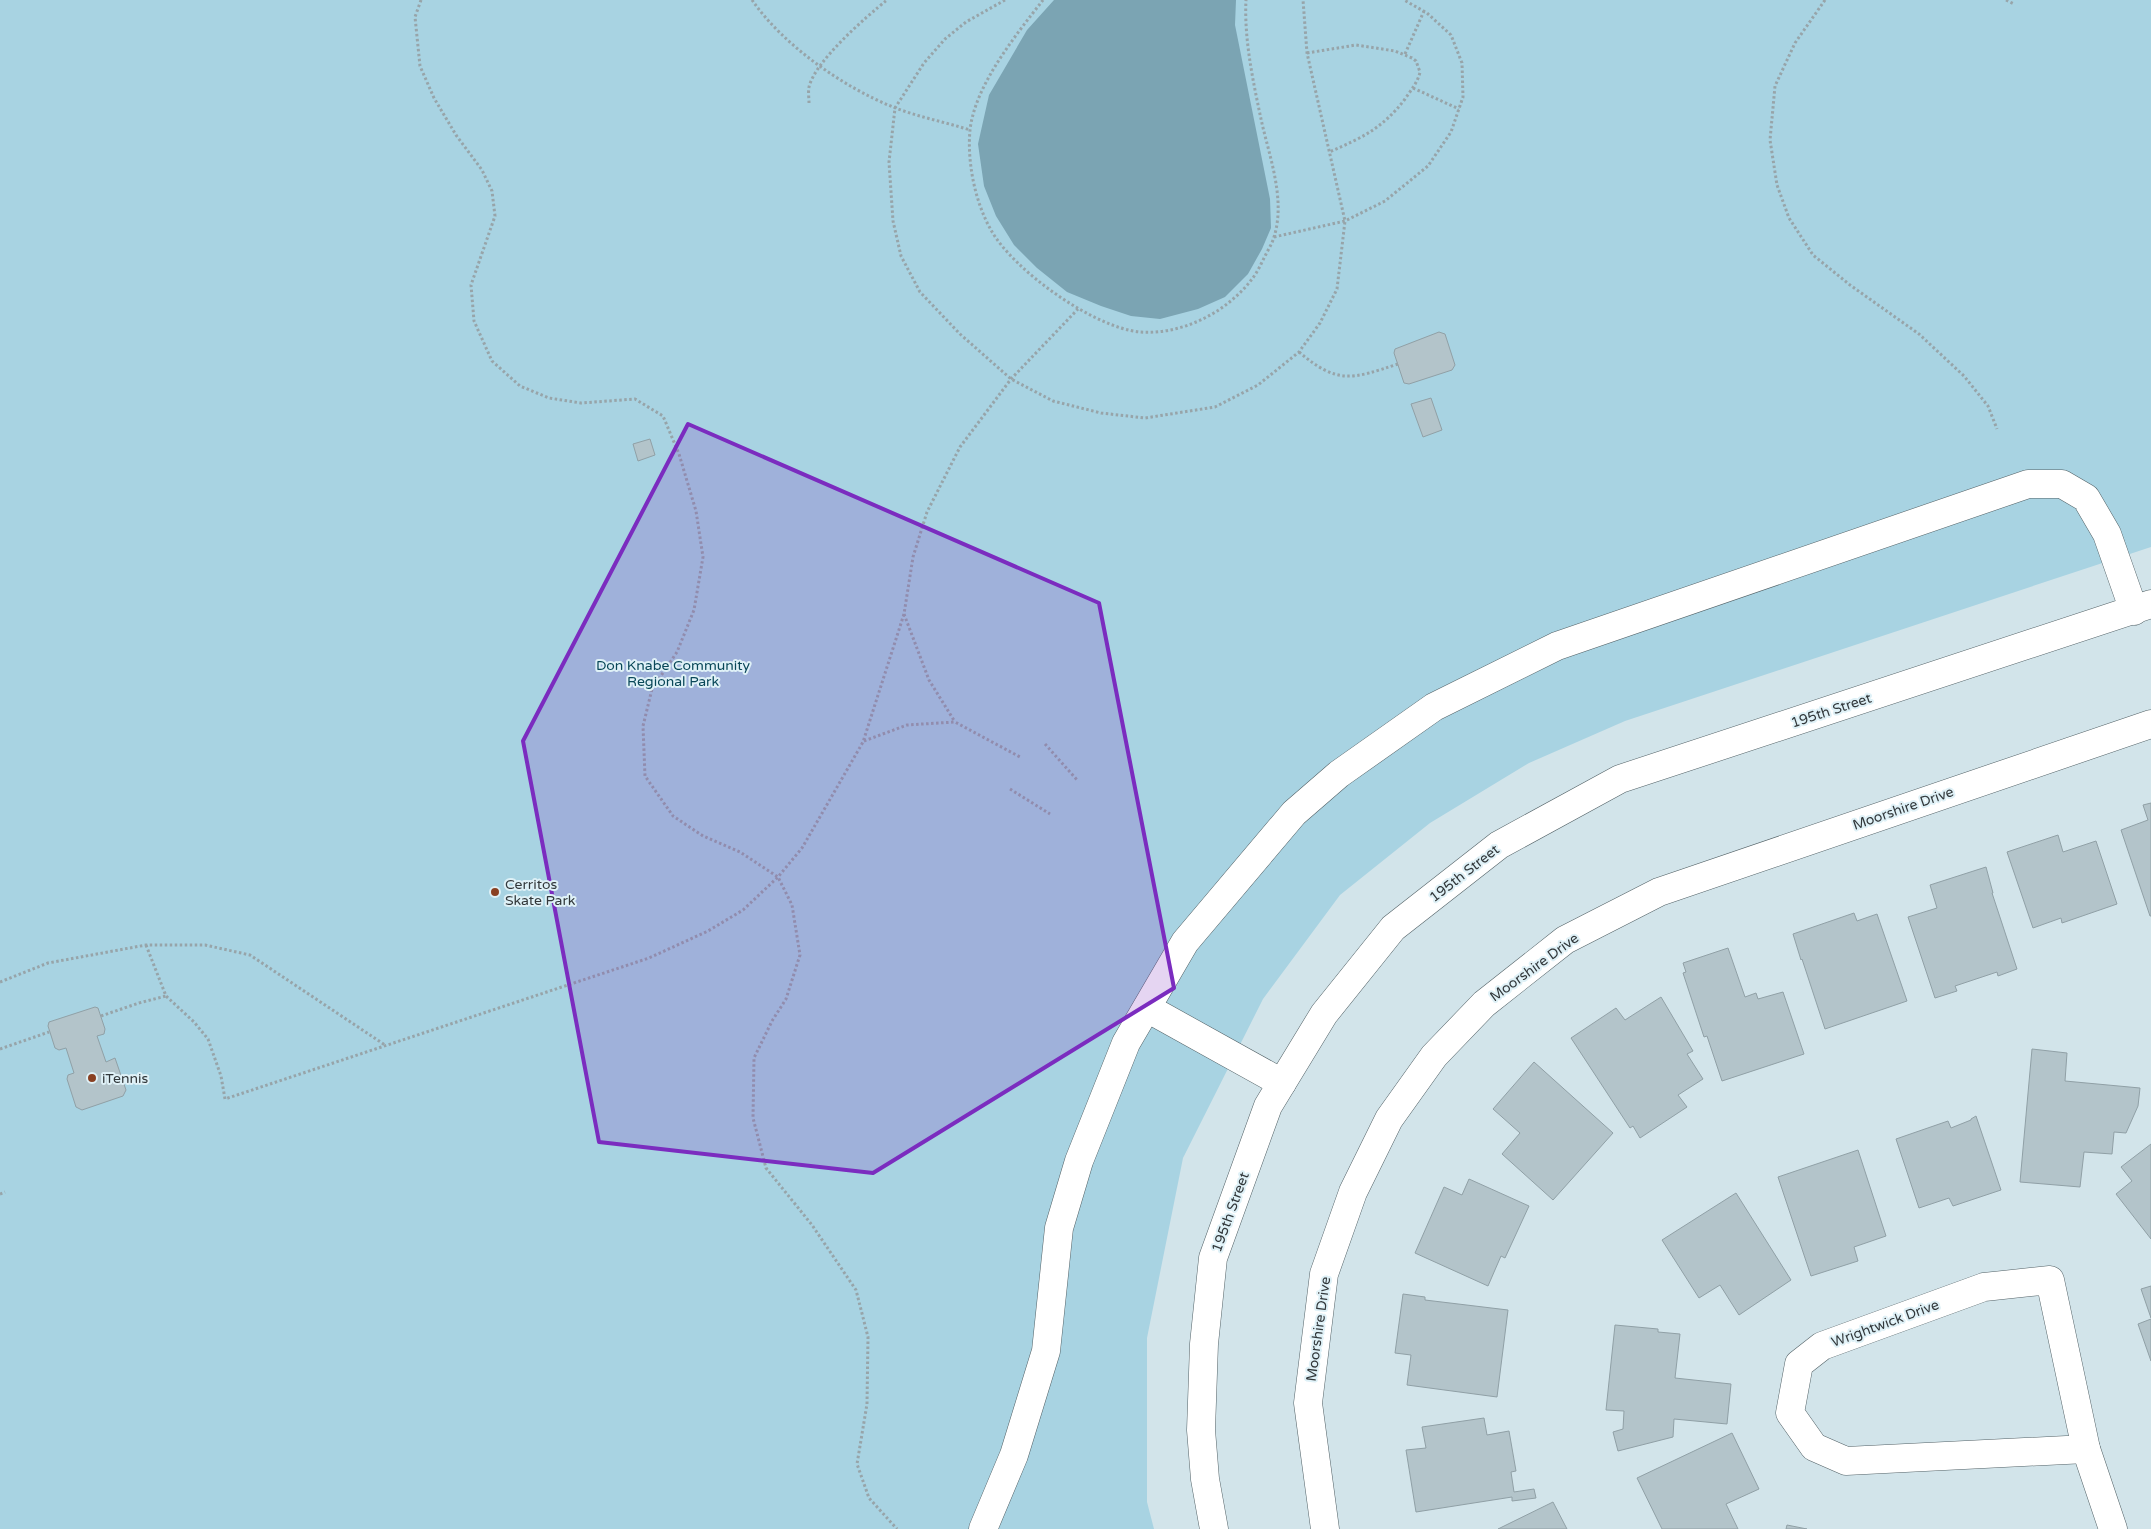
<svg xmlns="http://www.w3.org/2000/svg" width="2151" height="1529" viewBox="0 0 2151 1529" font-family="'Varela Round',sans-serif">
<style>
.green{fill:#a8d3e2}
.water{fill:#7ba4b3}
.building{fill:#b3c4ca;stroke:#90a0a6}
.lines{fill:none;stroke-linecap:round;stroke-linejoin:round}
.minor-casing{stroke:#536267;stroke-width:29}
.path{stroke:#97a4a9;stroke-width:3;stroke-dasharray:2.5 2.5;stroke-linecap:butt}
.minor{stroke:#fff;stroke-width:28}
.marked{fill:#7b2cbf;fill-opacity:0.2;stroke:#7b2cbf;stroke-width:4;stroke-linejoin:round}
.poi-dot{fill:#894022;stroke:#dff1f7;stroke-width:2}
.labels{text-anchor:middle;stroke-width:4;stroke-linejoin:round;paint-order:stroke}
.park-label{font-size:14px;fill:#094758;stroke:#dff1f7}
.street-label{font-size:14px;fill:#32383b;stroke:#dff1f7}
.poi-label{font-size:14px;fill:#32383b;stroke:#dff1f7;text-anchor:start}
</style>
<rect width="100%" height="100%" fill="#d2e4ea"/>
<path class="green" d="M 0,0 L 2151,0 L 2151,547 L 1625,721 L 1529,763 L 1430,823 L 1340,895 L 1263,999 L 1183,1158 L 1147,1338 L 1147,1502 L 1154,1529 L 0,1529 Z"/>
<path class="water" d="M 1054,0 L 1236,0 L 1235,25 L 1270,199 L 1271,228 L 1262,249 L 1248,274 L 1225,297 L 1198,309 L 1160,319 L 1131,316 L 1101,306 L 1067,292 L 1037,268 L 1014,245 L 996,216 L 984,186 L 978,144 L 989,95 L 1027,30 Z"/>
<g class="building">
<path d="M 1439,332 L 1445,334 L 1455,365 L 1452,370 L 1409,384 L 1404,383 L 1394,353 L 1395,349 Z"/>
<path d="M 1431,398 L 1442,430 L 1423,437 L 1411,404 Z"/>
<path d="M 650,439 L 655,455 L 638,461 L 633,444 Z"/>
<path d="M 2151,803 L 2151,916 L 2150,916 L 2121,830 L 2148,820 L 2143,805 Z"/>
<path d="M 2058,835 L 2063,852 L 2096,841 L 2117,904 L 2062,923 L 2061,918 L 2033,928 L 2007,852 Z"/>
<path d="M 1986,867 L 1993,893 L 1992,893 L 2017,969 L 1998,976 L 1997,972 L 1955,986 L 1957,991 L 1935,998 L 1908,917 L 1937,908 L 1930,885 Z"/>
<path d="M 1854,913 L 1857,921 L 1877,914 L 1907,1001 L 1825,1029 L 1802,959 L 1801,960 L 1793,934 Z"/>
<path d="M 1728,948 L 1745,997 L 1756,993 L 1758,999 L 1783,992 L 1804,1054 L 1722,1081 L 1707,1036 L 1704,1037 L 1683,973 L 1686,972 L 1683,963 Z"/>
<path d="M 1661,997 L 1693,1051 L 1687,1054 L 1703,1079 L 1678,1095 L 1687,1107 L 1640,1138 L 1633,1126 L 1630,1128 L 1571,1038 L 1616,1008 L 1625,1020 Z"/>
<path d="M 95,1007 L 98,1008 L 105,1029 L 104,1034 L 97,1036 L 106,1062 L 115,1058 L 126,1090 L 123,1096 L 82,1110 L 76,1107 L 67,1079 L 68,1075 L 74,1073 L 66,1048 L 59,1050 L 55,1048 L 48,1026 L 49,1022 Z"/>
<path d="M 2032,1049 L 2067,1053 L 2065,1081 L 2140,1088 L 2138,1106 L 2126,1133 L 2114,1132 L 2112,1154 L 2084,1152 L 2080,1187 L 2020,1182 Z"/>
<path d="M 1534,1062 L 1613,1133 L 1553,1200 L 1502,1154 L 1520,1133 L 1493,1109 Z"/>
<path d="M 1976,1116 L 2001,1190 L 1953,1206 L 1949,1198 L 1919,1208 L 1896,1139 L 1948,1121 L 1951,1128 L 1971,1120 L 1971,1119 Z"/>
<path d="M 2151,1144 L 2151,1239 L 2116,1194 L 2132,1181 L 2121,1167 Z"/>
<path d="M 1858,1150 L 1886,1236 L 1854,1247 L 1858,1261 L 1811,1276 L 1778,1177 Z"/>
<path d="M 1469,1179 L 1529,1206 L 1505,1258 L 1501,1256 L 1488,1286 L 1415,1253 L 1444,1187 L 1462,1195 Z"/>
<path d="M 1736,1193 L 1791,1280 L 1739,1315 L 1720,1285 L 1699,1298 L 1662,1240 Z"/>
<path d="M 2151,1286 L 2151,1318 L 2141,1289 Z"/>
<path d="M 1403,1294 L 1425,1297 L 1425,1300 L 1508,1310 L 1497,1397 L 1407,1385 L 1411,1355 L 1395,1353 Z"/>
<path d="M 2151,1319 L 2151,1361 L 2138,1324 Z"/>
<path d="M 1615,1325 L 1658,1329 L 1658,1332 L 1680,1334 L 1675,1378 L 1731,1384 L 1727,1424 L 1674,1419 L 1673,1437 L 1618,1451 L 1613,1432 L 1623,1429 L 1624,1411 L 1606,1410 Z"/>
<path d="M 1484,1418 L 1487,1435 L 1509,1431 L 1516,1471 L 1511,1472 L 1514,1492 L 1534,1489 L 1536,1498 L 1512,1501 L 1512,1497 L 1416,1512 L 1406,1450 L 1426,1448 L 1422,1427 Z"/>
<path d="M 1732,1433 L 1759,1489 L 1726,1504 L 1738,1529 L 1662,1529 L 1637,1478 Z"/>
<path d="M 1553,1502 L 1567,1529 L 1498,1529 Z"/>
<path d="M 1787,1525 L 1807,1529 L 1786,1529 Z"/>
</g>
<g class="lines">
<g class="minor-casing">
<g id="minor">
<path d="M 1147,1008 L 1282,1083"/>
<path d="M 2050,1280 L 2086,1449 L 1846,1461 L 1814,1447 L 1790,1413 L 1799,1364 L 1822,1346 L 1984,1287 Z"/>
<path d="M 2086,1449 L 2113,1529"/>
<path d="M 983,1529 L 1014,1455 L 1046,1351 L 1059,1228 L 1079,1161 L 1126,1043 L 1185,942 L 1294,813 L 1339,774 L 1434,707 L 1557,646 L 2028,484 L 2062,484 L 2086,498 L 2107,534 L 2134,611"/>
<path d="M 1214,1529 L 1205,1479 L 1201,1430 L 1204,1344 L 1213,1258 L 1268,1106 L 1324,1014 L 1393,928 L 1499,845 L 1620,779 L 2151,604"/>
<path d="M 1325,1529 L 1308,1403 L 1324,1274 L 1353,1192 L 1389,1119 L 1434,1056 L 1484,1004 L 1565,940 L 1659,892 L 2151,724"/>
</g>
</g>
<g class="path">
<path d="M 421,0 L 415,17 L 420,66 L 434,98 L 456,135 L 482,170 L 492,191 L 495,216 L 471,285 L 474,321 L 492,361 L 520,386 L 549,398 L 581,403 L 635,399 L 663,416 L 679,454 L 696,511 L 703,557 L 694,610 L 677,652 L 652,689 L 643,726 L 645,776 L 673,816 L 703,836 L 740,852 L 778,877 L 792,905 L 800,955 L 786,999 L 772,1021 L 754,1058 L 753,1118 L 766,1168 L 812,1225 L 856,1290 L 868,1337 L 867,1404 L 857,1464 L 869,1498 L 897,1529"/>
<path d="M 752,0 C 783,45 843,87 893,107 C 918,117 945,122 970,130"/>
<path d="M 1005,0 L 966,22 L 945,39 L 924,63 L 895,108 L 889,162 L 893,221 L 901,256 L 920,292 L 960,334 L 1011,379 L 1053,401 L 1101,413 L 1145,418 L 1215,407 L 1258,385 L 1299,352 L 1320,323 L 1337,289 L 1345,221 L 1307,53 L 1303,0"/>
<path d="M 1043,0 C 1016,35 975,85 970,130 C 967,162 975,202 991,230 C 1013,270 1094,328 1140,332 C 1183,335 1227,312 1252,279 C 1257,273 1261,264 1265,256 C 1268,250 1272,244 1274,237 C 1286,199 1269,156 1261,119 C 1253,81 1244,39 1246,0"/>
<path d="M 1825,0 L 1795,43 L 1775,86 L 1770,140 L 1777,185 L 1789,218 L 1813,255 L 1850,285 L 1919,334 L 1964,376 L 1988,406 L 1997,429"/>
<path d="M 2006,0 L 2014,4"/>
<path d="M 1307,53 L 1356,45 L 1395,51 L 1412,58 L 1416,61 L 1420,72 C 1418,82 1411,90 1405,99 C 1383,128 1362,138 1329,152"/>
<path d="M 1405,54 L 1424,11"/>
<path d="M 1413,88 L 1459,109"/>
<path d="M 809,103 C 809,98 808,92 809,87 C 815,61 866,17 887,0"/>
<path d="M 1274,237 L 1345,221 L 1385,201 L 1428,166 L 1451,132 L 1463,97 L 1462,63 L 1451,35 L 1427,13 L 1404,0"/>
<path d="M 1299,352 C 1338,385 1352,379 1398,364"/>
<path d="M 904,614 L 929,680 L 955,722"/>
<path d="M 864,741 L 907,725 L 955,722 L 1020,757"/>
<path d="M 1045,744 L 1078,781"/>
<path d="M 1010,789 L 1050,814"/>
<path d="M 146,945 L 166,996 L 194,1022 L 208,1039 L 221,1076 L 225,1099 L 649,958 L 708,931 L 743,910 L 778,877 L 802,848 L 863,742 L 904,614 L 913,557 L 927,512 L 960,447 L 1011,379 L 1078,309"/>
<path d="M 0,982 L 48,963 L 146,945 L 205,945 L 250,955 L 385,1045"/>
<path d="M 101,1016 L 139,1003 L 166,996"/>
<path d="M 0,1049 L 49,1032"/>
<path d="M 0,1194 L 5,1192"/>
</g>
<use href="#minor" class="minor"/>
</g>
<path class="marked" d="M 688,424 L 1099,603 L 1174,988 L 873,1173 L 599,1142 L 523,741 Z"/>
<g class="poi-dot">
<circle cx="495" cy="892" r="5"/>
<circle cx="92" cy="1078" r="5"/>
</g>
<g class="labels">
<g class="park-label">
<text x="673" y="670">Don Knabe Community<tspan x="673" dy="16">Regional Park</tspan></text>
</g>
<g class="street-label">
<text transform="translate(1831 710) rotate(-18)" y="5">195th Street</text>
<text transform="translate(1903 808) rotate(-19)" y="5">Moorshire Drive</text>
<text transform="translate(1464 873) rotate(-38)" y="5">195th Street</text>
<text transform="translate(1534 967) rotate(-36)" y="5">Moorshire Drive</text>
<text transform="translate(1230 1212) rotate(-70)" y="5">195th Street</text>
<text transform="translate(1885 1323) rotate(-20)" y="5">Wrightwick Drive</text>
<text transform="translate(1318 1329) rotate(-82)" y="5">Moorshire Drive</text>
</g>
<g class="poi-label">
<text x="505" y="889">Cerritos<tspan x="505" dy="16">Skate Park</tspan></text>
<text x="102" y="1083">iTennis</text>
</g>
</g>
</svg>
